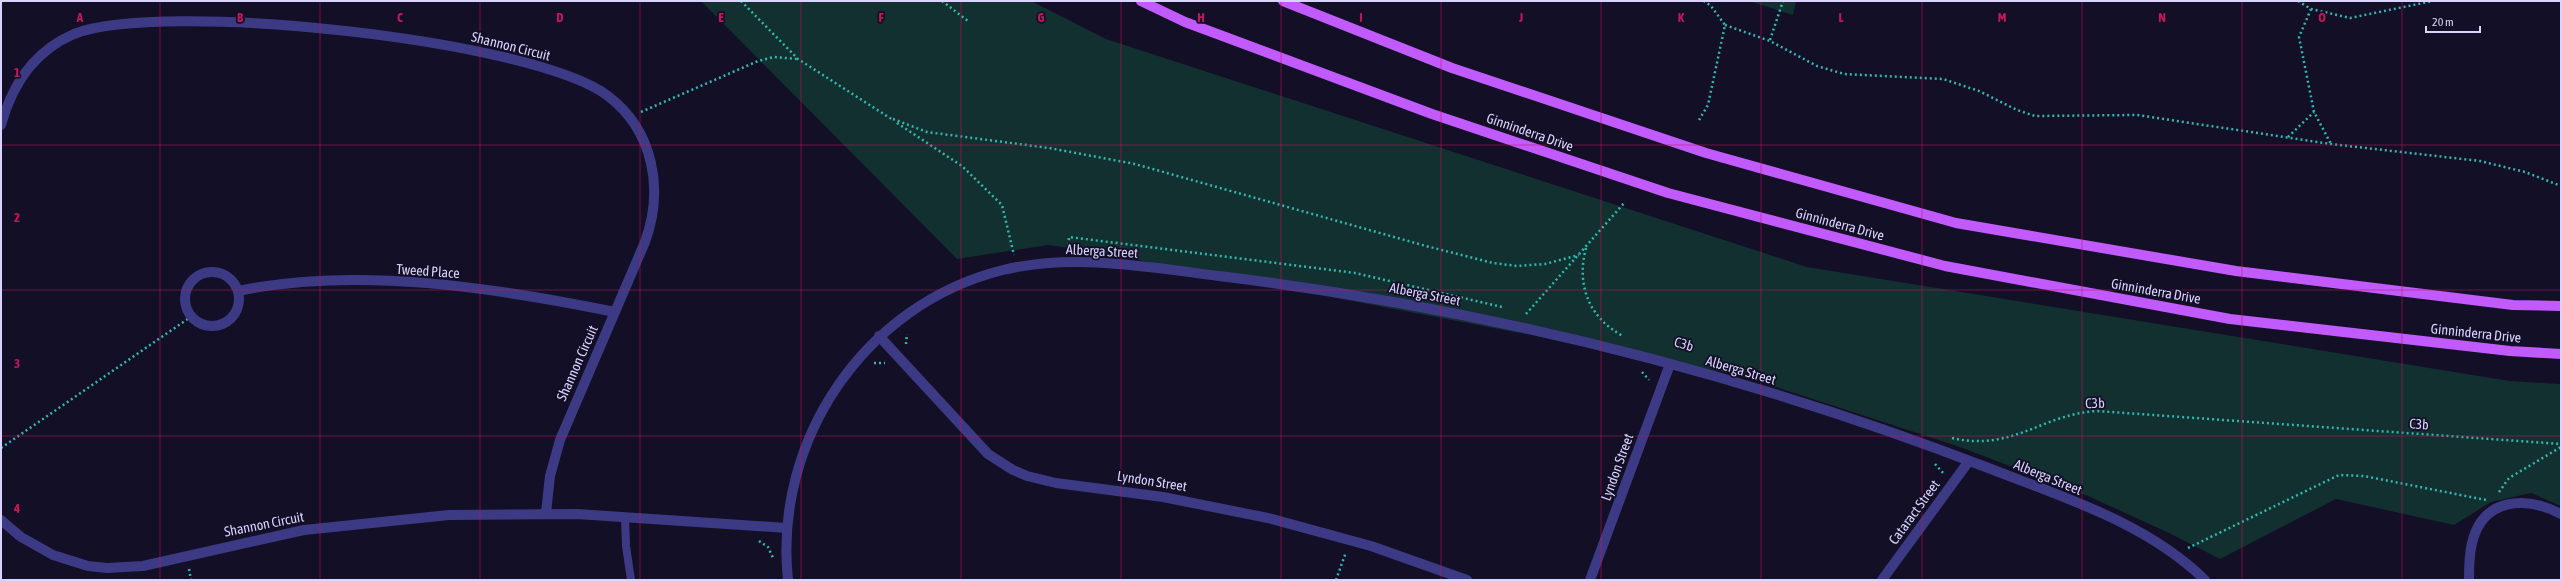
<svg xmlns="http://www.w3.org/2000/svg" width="2562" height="581" viewBox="0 0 2562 581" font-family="'Asap Condensed',sans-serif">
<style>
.green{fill:#12302f}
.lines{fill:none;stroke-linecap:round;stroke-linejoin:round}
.path{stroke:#2fb8b0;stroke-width:2.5;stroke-dasharray:2 3;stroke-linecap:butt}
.service{stroke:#3d3a85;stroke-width:8}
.minor{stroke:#3d3a85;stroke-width:10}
.primary{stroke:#c25bff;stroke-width:10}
.grid{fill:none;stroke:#c2185b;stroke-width:1;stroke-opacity:0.55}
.labels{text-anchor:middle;stroke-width:3.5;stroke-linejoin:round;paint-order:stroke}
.street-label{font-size:14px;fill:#d9d4ff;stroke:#130f26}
.grid-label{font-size:13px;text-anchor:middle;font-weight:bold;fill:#c2185b;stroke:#130f26;stroke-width:3.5;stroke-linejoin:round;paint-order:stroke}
</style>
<rect width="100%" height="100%" fill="#130f26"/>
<g class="green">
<path d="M 701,1 L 1031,1 L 1106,39 L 1807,267 L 2510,381 L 2561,384 L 2561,506 L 2531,493 L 2491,502 L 2454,525 L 2336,499 L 2220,559 L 2169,533 L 2088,496 L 1960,447 L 1739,375 L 1091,251 L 1048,245 L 957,259 Z"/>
<path d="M 1749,1 L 1796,1 L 1793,15 Z"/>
</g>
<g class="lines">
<g class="path">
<path d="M 741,1 L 798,59 L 893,120"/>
<path d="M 942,1 L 968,21"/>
<path d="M 2298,1 L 2311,9 L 2350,18 L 2433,1"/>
<path d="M 2311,9 L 2299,37 L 2314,112 L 2331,144"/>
<path d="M 1725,25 L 1770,41 L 1817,66 L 1844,74 L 1943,79 L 1979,91 L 2017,110 L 2035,116 L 2137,115 L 2331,144 L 2480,161 L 2525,172 L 2561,186"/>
<path d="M 1770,40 L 1783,1"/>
<path d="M 641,112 L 758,61 L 774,57 L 798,59"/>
<path d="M 893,119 L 927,132 L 1049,148 L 1135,164 L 1426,246 L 1493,263 L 1517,266 L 1545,264 L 1579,255"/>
<path d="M 1699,120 L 1708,105 L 1725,25 L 1711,6 L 1704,1"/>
<path d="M 897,123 L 962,166 L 1002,205 L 1014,255"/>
<path d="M 2288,137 L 2314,112"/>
<path d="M 1586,248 C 1576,285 1589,318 1623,336"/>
<path d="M 1068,250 L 1069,237 L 1355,273 L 1502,307"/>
<path d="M 1526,314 L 1625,202"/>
<path d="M 906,344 L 907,334"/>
<path d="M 874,363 L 885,363"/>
<path d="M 1642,372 L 1649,380"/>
<path d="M 1952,438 C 2013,452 2042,414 2097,411 L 2561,444"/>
<path d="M 1,448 L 192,316"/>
<path d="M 1935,464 L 1944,474"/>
<path d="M 2499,492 L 2509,478 L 2561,447"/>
<path d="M 759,541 L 768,547 L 773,558"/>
<path d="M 2188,548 L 2339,475 L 2364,476 L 2486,500"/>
<path d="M 189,569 L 191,580"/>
<path d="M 1336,580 L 1346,552"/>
</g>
<path class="service" d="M 625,517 L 626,546 L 631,580"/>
<g class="minor">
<path d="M 1,125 C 12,85 34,51 74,34 C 160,0 533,39 608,96 C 654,131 664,190 645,242 L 560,440 L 550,476 L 546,513"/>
<circle cx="212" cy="299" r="27"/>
<path d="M 238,291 C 357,266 497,288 615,312"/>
<path d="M 879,336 L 988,454 L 1013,470 L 1027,476 L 1056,483 L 1163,497 L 1268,518 L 1371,546 L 1467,580"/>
<path d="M 1,520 L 21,537 L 53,555 L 88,566 L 107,568 L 143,566 L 304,530 L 449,515 L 577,514 L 787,528"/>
<path d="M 788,580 C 773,440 865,304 1003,270 C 1073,253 1148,267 1219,276 C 1483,308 1743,373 1991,469 C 2065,498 2147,523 2205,580"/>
<path d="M 1590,580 L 1670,364"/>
<path d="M 1882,580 L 1969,461"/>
<path d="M 2469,580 C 2469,568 2469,555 2472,543 C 2483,497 2526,496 2561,514"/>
</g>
<g class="primary">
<path d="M 1141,1 L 1185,22 L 1432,114 L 1668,193 L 1945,266 L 2230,319 L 2510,351 L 2561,354"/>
<path d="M 1283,1 L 1452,68 L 1706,153 L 1956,223 L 2236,271 L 2513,305 L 2561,306"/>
</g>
</g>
<path class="grid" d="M 160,1 L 160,580M 320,1 L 320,580M 480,1 L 480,580M 640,1 L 640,580M 801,1 L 801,580M 961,1 L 961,580M 1121,1 L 1121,580M 1281,1 L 1281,580M 1441,1 L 1441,580M 1601,1 L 1601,580M 1761,1 L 1761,580M 1922,1 L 1922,580M 2082,1 L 2082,580M 2242,1 L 2242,580M 2402,1 L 2402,580M 1,145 L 2561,145M 1,290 L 2561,290M 1,436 L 2561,436"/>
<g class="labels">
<g class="street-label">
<text transform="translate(511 46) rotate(14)" y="5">Shannon Circuit</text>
<text transform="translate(1530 132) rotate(19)" y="5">Ginninderra Drive</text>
<text transform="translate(1840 224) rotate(15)" y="5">Ginninderra Drive</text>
<text transform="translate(1102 251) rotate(3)" y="5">Alberga Street</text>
<text transform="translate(428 271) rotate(4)" y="5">Tweed Place</text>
<text transform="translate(2156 291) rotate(10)" y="5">Ginninderra Drive</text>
<text transform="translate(1425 294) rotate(11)" y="5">Alberga Street</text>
<text transform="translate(2476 333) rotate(6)" y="5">Ginninderra Drive</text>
<text transform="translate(1684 344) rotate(16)" y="5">C3b</text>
<text transform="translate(577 363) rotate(-66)" y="5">Shannon Circuit</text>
<text transform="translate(1741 370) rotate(16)" y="5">Alberga Street</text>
<text transform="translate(2095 403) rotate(-1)" y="5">C3b</text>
<text transform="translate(2419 424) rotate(4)" y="5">C3b</text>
<text transform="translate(1617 467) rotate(-70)" y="5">Lyndon Street</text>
<text transform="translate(2048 477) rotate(22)" y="5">Alberga Street</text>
<text transform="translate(1152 481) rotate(9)" y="5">Lyndon Street</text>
<text transform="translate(1914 512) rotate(-54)" y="5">Cataract Street</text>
<text transform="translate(264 524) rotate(-11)" y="5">Shannon Circuit</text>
</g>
</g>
<g class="grid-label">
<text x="80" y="22">A</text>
<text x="240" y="22">B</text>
<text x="400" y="22">C</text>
<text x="560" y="22">D</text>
<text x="721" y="22">E</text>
<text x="881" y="22">F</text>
<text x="1041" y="22">G</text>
<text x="1201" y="22">H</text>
<text x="1361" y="22">I</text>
<text x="1521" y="22">J</text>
<text x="1681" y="22">K</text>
<text x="1841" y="22">L</text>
<text x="2002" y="22">M</text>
<text x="2162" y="22">N</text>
<text x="2322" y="22">O</text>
<text x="17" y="77">1</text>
<text x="17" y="222">2</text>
<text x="17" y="368">3</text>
<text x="17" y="513">4</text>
</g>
<rect width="2562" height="581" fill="none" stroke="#d9d4ff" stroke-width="4"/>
<path d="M2426 26v6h54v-6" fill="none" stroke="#d9d4ff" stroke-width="2"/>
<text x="2432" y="26" font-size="12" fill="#d9d4ff" stroke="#130f26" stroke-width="3" paint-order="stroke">20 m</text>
</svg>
